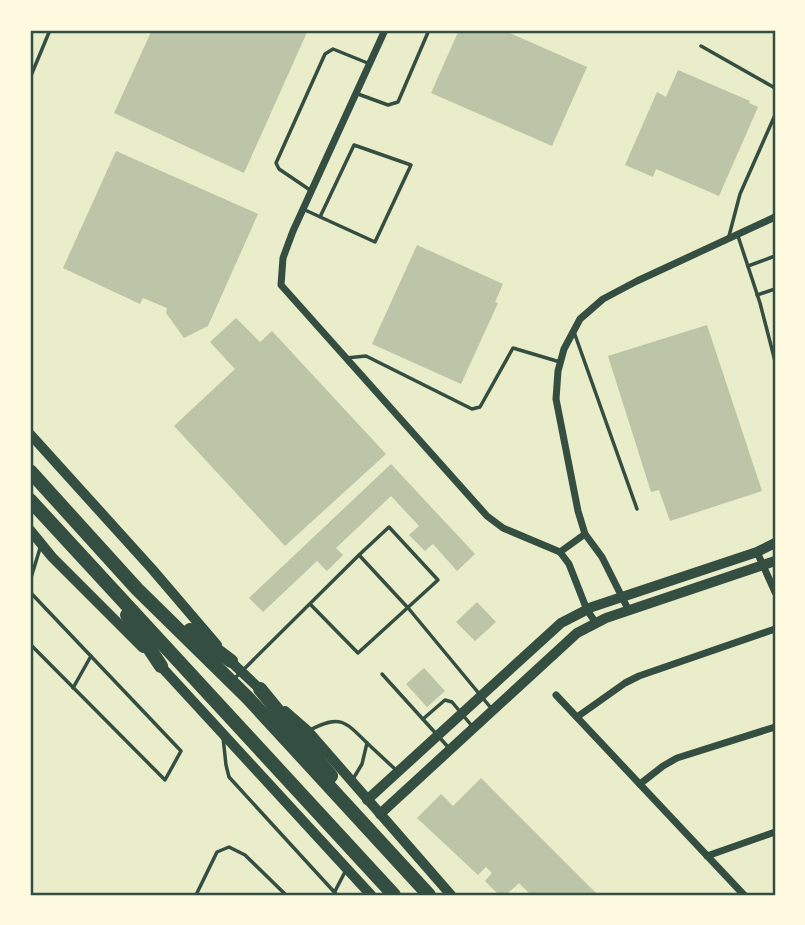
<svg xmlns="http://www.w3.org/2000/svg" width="805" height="925" viewBox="0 0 805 925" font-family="Quicksand,sans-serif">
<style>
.building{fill:#bcc5a7}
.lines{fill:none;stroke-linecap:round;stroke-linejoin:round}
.service{stroke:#344e41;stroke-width:3.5}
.minor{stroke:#344e41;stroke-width:7}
.tertiary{stroke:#344e41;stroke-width:10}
.motorway{stroke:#344e41;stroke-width:14}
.neatline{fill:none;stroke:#344e41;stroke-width:2.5}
</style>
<rect width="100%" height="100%" fill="#e9edc9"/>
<g class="building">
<path d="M 152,30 L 308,30 L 244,173 L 114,113 Z"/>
<path d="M 459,30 L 503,30 L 587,67 L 552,146 L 431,93 Z"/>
<path d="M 678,70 L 750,101 L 749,103 L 758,107 L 719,196 L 656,169 L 653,177 L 625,165 L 657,92 L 666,97 Z"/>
<path d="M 116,151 L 258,214 L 208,326 L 184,338 L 166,313 L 167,308 L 143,298 L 140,304 L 63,268 Z"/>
<path d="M 417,245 L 503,284 L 495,302 L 498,303 L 461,384 L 372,344 Z"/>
<path d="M 236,318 L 260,342 L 272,331 L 386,454 L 285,546 L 174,426 L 235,369 L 210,342 Z"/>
<path d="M 707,325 L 762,491 L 670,521 L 659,490 L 651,492 L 608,356 Z"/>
<path d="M 391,464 L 475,554 L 457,571 L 433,544 L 425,551 L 409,535 L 419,526 L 391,496 L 336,548 L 343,555 L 327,571 L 317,561 L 263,612 L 249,598 Z"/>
<path d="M 477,602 L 496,622 L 475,641 L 456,622 Z"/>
<path d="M 424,668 L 445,691 L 427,707 L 406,684 Z"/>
<path d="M 481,778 L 598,895 L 531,895 L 519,883 L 506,895 L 499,895 L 485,881 L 492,873 L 486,867 L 478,875 L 417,818 L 441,794 L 453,806 Z"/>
</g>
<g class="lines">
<g class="service">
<path d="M 701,46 L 775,88"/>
<path d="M 30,78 L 50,30"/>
<path d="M 358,94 L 388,105 L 398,102 L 429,30"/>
<path d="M 310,190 L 279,169 L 276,163 L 325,54 L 333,49 L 370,64"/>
<path d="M 305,210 L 375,242 L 411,165 L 354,145 L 320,217"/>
<path d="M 729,236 L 740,194 L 775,115"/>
<path d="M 738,236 L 760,303 L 775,361"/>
<path d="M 748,266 L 775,256"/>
<path d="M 757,295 L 775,289"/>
<path d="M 574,332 L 637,509"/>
<path d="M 346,358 L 366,356 L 472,409 L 480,407 L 513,348 L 560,362"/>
<path d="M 30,581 L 41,545"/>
<path d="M 30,592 L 181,751 L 165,780 L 30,644"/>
<path d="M 310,604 L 358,653 L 438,580 L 389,527 L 359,555"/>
<path d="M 382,674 L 449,748"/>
<path d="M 234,679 L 359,555 L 409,609 L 491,708"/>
<path d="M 73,688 L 91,656"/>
<path d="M 423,719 L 445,700 L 452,702 L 472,726"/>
<path d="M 310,730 C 340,715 344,720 367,743 L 362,764 L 353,779"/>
<path d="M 223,737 L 226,765 L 229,777 L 337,895"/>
<path d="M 367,743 L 396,770"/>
<path d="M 196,895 L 217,852 L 229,847 L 245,855 L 286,895"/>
<path d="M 333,895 L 346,870"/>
</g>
<g class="minor">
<path d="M 385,30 L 293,231 L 283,258 L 281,285 L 487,516 L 503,528 L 560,552 L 569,564 L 587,610 L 596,623"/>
<path d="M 560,552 L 585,534"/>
<path d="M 757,552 L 775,592"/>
<path d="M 629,611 L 602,557 L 585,534 L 578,511 L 556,399 L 558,371 L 564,349 L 580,319 L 603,299 L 637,281 L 775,217"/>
<path d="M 556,695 L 744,895"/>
<path d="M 577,717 L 625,683 L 639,676 L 775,629"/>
<path d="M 640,784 L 663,766 L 677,758 L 775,727"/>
<path d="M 707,856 L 775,832"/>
</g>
<g class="tertiary">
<path d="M 30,434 L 152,569 L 217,645"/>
<path d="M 30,530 L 52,557 L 143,648"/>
<path d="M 228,659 L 263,692"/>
<path d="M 156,661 L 371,895"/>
<path d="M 285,711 L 308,731 L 451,895"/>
<path d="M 367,800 L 561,623 L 592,607 L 757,552 L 775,543"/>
<path d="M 380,814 L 577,633 L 606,618 L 775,561"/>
</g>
<g class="motorway">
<path d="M 30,471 L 137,589 L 248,698 L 429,895"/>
<path d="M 30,500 L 394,895"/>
<path d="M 127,615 L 161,666"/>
<path d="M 190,630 L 231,661"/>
<path d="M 260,689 L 331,776"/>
</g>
</g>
<rect width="805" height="925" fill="none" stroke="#fefae0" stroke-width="63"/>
<rect x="32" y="32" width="742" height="862" class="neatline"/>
</svg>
